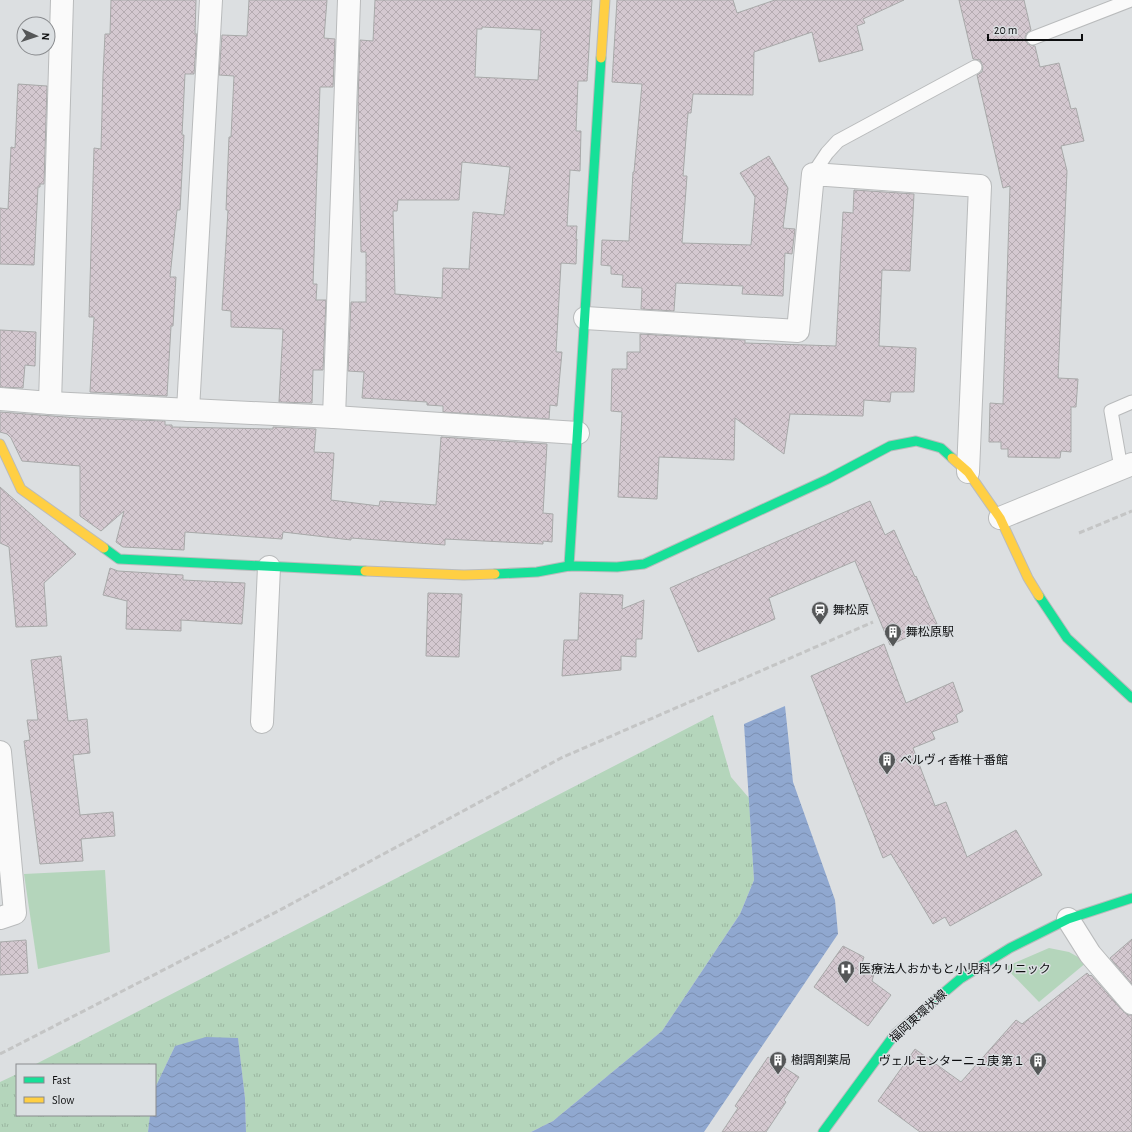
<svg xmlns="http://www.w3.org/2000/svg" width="1132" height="1132" viewBox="0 0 1132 1132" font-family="'Alegreya Sans','Noto Sans JP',sans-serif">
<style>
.grass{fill:url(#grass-tufts)}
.green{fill:#b4d5bb}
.water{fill:url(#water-waves)}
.building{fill:url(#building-cross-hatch);stroke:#a8a9a9;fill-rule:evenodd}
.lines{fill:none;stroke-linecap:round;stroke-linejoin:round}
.lane-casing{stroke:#b9bbbc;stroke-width:15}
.street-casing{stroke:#b9bbbc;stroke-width:24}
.fast-casing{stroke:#b9bbbc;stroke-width:11}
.slow-casing{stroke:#b9bbbc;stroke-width:11}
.lane{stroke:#fafafa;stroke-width:13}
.street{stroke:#fafafa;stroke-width:22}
.fast{stroke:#16e098;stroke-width:9}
.slow{stroke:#ffcf43;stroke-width:9}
.rail{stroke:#c4c5c5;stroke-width:3;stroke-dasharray:6 3;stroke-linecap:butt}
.labels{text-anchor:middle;stroke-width:3;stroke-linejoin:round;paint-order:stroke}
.poi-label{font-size:12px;fill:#0d0e0f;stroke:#dbdfe2;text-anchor:start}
.street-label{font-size:12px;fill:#0d0e0f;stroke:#dbdfe2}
</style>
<defs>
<pattern id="grass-tufts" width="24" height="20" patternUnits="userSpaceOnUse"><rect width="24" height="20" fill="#b4d5bb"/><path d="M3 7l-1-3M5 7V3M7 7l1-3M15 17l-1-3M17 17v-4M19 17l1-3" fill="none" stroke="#9ab6a0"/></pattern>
<pattern id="water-waves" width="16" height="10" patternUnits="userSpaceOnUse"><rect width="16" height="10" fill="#90a8d0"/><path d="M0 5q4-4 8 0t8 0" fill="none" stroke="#7b8fb1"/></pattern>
<pattern id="building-cross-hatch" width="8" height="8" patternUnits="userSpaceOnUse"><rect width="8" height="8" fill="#d4c8d0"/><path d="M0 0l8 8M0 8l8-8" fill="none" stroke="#b5abb1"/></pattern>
</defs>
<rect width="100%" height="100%" fill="#dcdfe1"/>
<g class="grass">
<path d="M 713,715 L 731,777 L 749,798 L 754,880 L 740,914 L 662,1031 L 553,1121 L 531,1132 L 246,1132 L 245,1098 L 238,1039 L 175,1046 L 155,1088 L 155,1065 L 34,1065 Z"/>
<path d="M 17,1074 L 17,1115 L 150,1115 L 148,1132 L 0,1132 L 0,1082 Z"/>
</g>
<g class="green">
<path d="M 105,870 L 110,952 L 38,969 L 24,874 Z"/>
<path d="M 1049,948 L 1069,952 L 1087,962 L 1039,1002 L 1005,967 Z"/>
</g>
<g class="water">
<path d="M 785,706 L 793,782 L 835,900 L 838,934 L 704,1132 L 531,1132 L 553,1121 L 662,1031 L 740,914 L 754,880 L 744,724 Z"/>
<path d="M 206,1037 L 238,1038 L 245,1098 L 246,1132 L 148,1132 L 150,1115 L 155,1115 L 155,1088 L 175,1046 Z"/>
</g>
<g class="building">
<path d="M 111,0 L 196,0 L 195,34 L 197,34 L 194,74 L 185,74 L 182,135 L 184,135 L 180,210 L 177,210 L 170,277 L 176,277 L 173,326 L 171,326 L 167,396 L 90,392 L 94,317 L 89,317 L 94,148 L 101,149 L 103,75 L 105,34 L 110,34 Z"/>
<path d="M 249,0 L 327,0 L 324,38 L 335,39 L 333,87 L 320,87 L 313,284 L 317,284 L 316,300 L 326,300 L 323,370 L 313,370 L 312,403 L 279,402 L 283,329 L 231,327 L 231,311 L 222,310 L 228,210 L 226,210 L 229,137 L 231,137 L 234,76 L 219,75 L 222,35 L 247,36 Z"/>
<path d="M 375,0 L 592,0 L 587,81 L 578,81 L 576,131 L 581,131 L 580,171 L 570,170 L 567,226 L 577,226 L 576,239 L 577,239 L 576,264 L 561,263 L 556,352 L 562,352 L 557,406 L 550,405 L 549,419 L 443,412 L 443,406 L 427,405 L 427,402 L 362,398 L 364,372 L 348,371 L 351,302 L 366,302 L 366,252 L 361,252 L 358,101 L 360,40 L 373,41 ZM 482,27 L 541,30 L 538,80 L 475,77 L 477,29 L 482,29 ZM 462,162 L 510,167 L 504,215 L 473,212 L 469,269 L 443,268 L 442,298 L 395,294 L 393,211 L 397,211 L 398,200 L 459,200 Z"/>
<path d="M 617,0 L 733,0 L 737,13 L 775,0 L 904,0 L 863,19 L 865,23 L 857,26 L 863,50 L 819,62 L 812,32 L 754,52 L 753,95 L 693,94 L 691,113 L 688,113 L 683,176 L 687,176 L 682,243 L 751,245 L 755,197 L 740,173 L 769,156 L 788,188 L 783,228 L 795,229 L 792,254 L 785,253 L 783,296 L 742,294 L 743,286 L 676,283 L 674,311 L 641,309 L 642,288 L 622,287 L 623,275 L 611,274 L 611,266 L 601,265 L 602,240 L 629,241 L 633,172 L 634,172 L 642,84 L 612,82 Z"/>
<path d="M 959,0 L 1024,0 L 1031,30 L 1027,33 L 1025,37 L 1026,41 L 1028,44 L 1035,46 L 1040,67 L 1059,63 L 1071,109 L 1076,108 L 1084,141 L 1061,146 L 1067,171 L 1058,378 L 1078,379 L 1076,407 L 1071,407 L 1071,452 L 1061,451 L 1060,458 L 1008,457 L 1008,449 L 1001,449 L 1001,442 L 989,442 L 990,403 L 1003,404 L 1010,186 L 1003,188 L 977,75 L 982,72 L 983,67 L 980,60 L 973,59 Z"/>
<path d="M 18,84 L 47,86 L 44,184 L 40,184 L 40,187 L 38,187 L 34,265 L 0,264 L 0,208 L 8,209 L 11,147 L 15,148 Z"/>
<path d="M 854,190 L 914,194 L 910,271 L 882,270 L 879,346 L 916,348 L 914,392 L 891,392 L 890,402 L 864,400 L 863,416 L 790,414 L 784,454 L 735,418 L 734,460 L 659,457 L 657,499 L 618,497 L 622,412 L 611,411 L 612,369 L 627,369 L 627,352 L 640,352 L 640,334 L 745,340 L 745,343 L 836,346 L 843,212 L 853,213 Z"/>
<path d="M 0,330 L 36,332 L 35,366 L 25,365 L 23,388 L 0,387 Z"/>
<path d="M 0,412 L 79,418 L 165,421 L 165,425 L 172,425 L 172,427 L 273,429 L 273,427 L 316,429 L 314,452 L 334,453 L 331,500 L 379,506 L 380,501 L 436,505 L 441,437 L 547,444 L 543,513 L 553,514 L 552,542 L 543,541 L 543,544 L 445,539 L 445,545 L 351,538 L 351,540 L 283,532 L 282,539 L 185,532 L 184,550 L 123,547 L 116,542 L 124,511 L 101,531 L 80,516 L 80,466 L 22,461 L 11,438 L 7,434 L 0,432 Z"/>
<path d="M 0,487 L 76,554 L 44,583 L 47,626 L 16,627 L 9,547 L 0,543 Z"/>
<path d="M 870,501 L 885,535 L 894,530 L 915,577 L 916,576 L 937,624 L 890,645 L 855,561 L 769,598 L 775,619 L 698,652 L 670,588 Z"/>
<path d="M 110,568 L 118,571 L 183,575 L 183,580 L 245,583 L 242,624 L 181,620 L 181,631 L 126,629 L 127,601 L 103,595 Z"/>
<path d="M 428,593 L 462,594 L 459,657 L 426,656 Z"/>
<path d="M 580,593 L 623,595 L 622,609 L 644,600 L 642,639 L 636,639 L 636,657 L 621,656 L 621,670 L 562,676 L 564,640 L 578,640 Z"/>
<path d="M 884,644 L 906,703 L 953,682 L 963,711 L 956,715 L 958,722 L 932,732 L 935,739 L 913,748 L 935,806 L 946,802 L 967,857 L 1016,830 L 1042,875 L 950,926 L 945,917 L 933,924 L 891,854 L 883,858 L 811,676 Z"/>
<path d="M 61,656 L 68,721 L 87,719 L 90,753 L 73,755 L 80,815 L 113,812 L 115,836 L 81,839 L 83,861 L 40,864 L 24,741 L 30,740 L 27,720 L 38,720 L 31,660 Z"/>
<path d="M 1132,939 L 1132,984 L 1110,958 Z"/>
<path d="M 26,940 L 28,973 L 0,975 L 0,942 Z"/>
<path d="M 843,946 L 864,957 L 861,966 L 874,974 L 872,981 L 891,995 L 868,1026 L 814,987 Z"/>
<path d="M 1087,973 L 1090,976 L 1091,975 L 1123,1011 L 1128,1015 L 1132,1015 L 1132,1132 L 920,1132 L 878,1101 L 915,1049 L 961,1082 L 1016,1020 L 1022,1024 Z"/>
<path d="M 768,1057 L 799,1077 L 784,1100 L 786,1102 L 766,1132 L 722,1132 L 738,1108 L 735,1106 Z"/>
</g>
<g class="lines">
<g class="lane-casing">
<g id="lane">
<path d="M 1033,38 L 1131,0"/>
<path d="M 813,174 L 827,153 L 838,141 L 975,67"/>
<path d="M 1121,468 L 1111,411 L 1132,402"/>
</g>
</g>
<g class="street-casing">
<g id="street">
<path d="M 585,318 L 798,331 L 813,174 L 980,186 L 968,472"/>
<path d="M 0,399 L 50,403 L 334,417 L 578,433"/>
<path d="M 50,403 L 62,0"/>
<path d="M 188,410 L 211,0"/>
<path d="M 334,417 L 349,0"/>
<path d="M 1000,518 L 1132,464"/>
<path d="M 262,722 L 269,567"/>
<path d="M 0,752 L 15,913 L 0,918"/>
<path d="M 1068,919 L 1090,954 L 1132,1003"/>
</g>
</g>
<g class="fast-casing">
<g id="fast">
<path d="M 104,548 L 119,559 L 365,571"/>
<path d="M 569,566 L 601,58"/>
<path d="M 495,574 L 537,572 L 569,566 L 617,567 L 644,564 L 828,479 L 890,446 L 916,441 L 941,448 L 952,458"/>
<path d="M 1039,596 L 1067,638 L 1132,698"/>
<path d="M 823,1132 L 895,1034 L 960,979 L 1010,948 L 1068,919 L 1132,898"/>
</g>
</g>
<g class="slow-casing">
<g id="slow">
<path d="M 601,58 L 605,0"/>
<path d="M 0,444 L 21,489 L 104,548"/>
<path d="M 952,458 L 968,472 L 1000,518 L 1028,578 L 1039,596"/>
<path d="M 365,571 L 464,575 L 495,574"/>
</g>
</g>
<use href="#lane" class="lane"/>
<use href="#street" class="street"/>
<use href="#fast" class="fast"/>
<use href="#slow" class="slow"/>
<g class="rail">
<path d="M 1079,533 L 1132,511"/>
<path d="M 0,1054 L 280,910 L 561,758 L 873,622"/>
</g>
</g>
<defs>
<g id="station-pin" transform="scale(0.9)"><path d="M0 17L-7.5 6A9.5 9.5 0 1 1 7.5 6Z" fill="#555758" stroke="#dbdfe2"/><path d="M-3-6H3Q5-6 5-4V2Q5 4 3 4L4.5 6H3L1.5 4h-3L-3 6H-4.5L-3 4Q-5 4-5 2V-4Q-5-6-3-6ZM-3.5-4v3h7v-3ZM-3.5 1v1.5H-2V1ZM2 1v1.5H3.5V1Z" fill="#fff"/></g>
<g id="building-pin" transform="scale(0.9)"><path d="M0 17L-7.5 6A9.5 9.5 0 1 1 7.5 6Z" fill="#555758" stroke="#dbdfe2"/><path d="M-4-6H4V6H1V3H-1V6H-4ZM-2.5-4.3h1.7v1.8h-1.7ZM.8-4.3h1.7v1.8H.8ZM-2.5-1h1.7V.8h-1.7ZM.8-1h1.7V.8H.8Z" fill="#fff"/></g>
<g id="hospital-pin" transform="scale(0.9)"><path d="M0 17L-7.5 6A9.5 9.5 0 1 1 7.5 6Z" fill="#555758" stroke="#dbdfe2"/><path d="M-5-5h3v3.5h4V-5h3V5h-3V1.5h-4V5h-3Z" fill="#fff"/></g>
</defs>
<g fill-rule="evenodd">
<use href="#station-pin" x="820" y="610"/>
<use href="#building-pin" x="893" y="632"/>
<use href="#building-pin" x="887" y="760"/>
<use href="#hospital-pin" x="846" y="969"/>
<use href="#building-pin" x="778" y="1060"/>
<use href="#building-pin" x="1038" y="1061"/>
</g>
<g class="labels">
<g class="poi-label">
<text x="833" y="614">舞松原</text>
<text x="906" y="636">舞松原駅</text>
<text x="900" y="764">ベルヴィ香椎十番館</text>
<text x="859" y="973">医療法人おかもと小児科クリニック</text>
<text x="791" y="1064">樹調剤薬局</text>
<text x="1025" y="1065" text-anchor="end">ヴェルモンターニュ庚 第１</text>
</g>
<g class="street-label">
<text transform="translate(918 1016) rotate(-42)" y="4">福岡東環状線</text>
</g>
</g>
<rect x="16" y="1064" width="140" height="52" fill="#dbdfe2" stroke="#898b8e"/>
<rect x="24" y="1077" width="20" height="6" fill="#16e098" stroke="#898b8e"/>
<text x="52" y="1084" font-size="12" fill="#0d0e0f">Fast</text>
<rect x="24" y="1097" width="20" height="6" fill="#ffcf43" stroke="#898b8e"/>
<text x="52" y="1104" font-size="12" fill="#0d0e0f">Slow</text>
<g transform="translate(36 36) rotate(93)"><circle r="19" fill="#dbdfe2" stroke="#898b8e"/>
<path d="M0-3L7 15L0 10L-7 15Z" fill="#555758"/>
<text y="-6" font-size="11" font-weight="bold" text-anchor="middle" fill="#0d0e0f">N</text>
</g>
<path d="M988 34v6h94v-6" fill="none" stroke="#0d0e0f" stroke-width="2"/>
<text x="994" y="34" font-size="12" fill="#0d0e0f" stroke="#dbdfe2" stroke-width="3" paint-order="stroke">20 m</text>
</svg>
